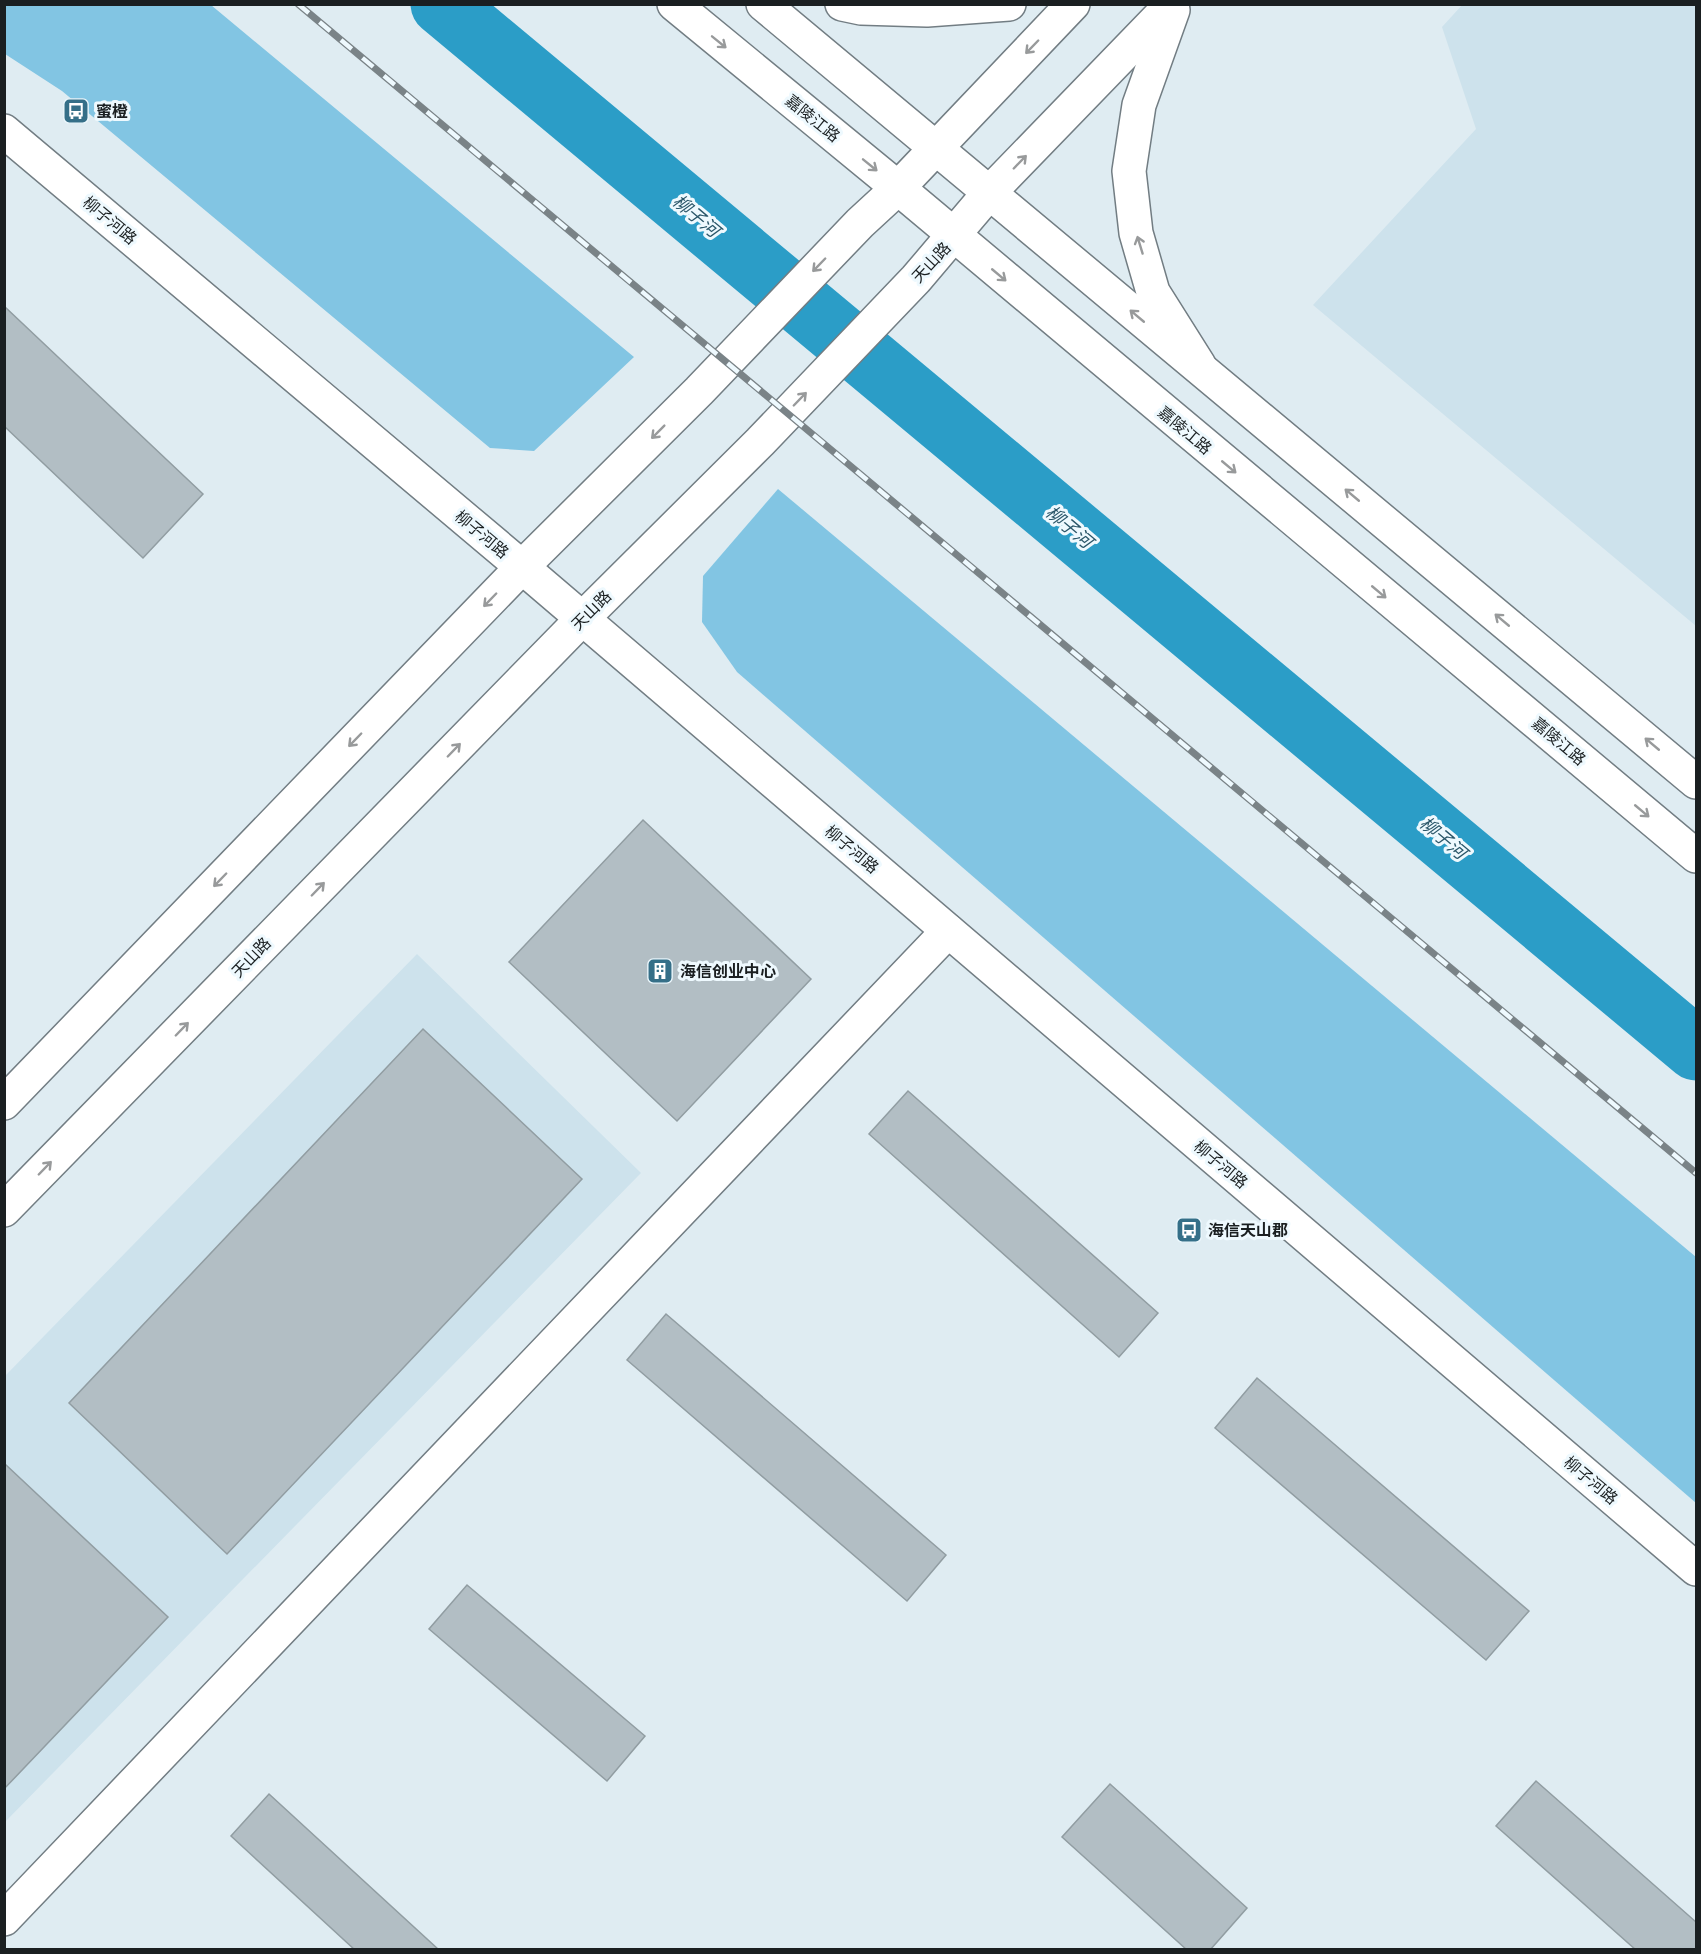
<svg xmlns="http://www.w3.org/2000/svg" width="1701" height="1954" viewBox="0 0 1701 1954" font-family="Cabin,'Noto Sans SC',sans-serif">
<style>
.built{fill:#cde2ec}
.green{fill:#82c5e3}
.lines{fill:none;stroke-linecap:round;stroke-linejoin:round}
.river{stroke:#2b9dc7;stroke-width:63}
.building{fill:#b2bec4;stroke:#919da2;stroke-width:1.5}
.minor-casing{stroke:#727d83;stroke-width:36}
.tertiary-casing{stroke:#727d83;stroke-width:36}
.primary-casing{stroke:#727d83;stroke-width:36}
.minor{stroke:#fff;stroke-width:33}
.tertiary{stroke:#fff;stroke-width:33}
.primary{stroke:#fff;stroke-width:33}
.rail-casing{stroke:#7a8387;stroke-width:7}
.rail{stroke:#eef9fe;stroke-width:4.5;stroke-dasharray:14;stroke-linecap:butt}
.oneway{stroke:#989a9b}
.labels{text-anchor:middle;stroke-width:6;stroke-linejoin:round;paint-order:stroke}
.poi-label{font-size:16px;font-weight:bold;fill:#1a1f21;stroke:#eef9fe;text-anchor:start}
.street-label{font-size:16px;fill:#1a1f21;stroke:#eef9fe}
.water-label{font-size:18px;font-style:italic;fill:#2a5669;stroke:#eef9fe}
</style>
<rect width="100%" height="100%" fill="#dfecf2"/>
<g class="built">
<path d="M 1463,4 L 1696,5 L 1696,626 L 1313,305 L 1476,129 L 1442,27 Z"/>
<path d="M 417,954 L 641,1173 L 5,1822 L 5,1376 Z"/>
</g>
<g class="green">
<path d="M 4,5 L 211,5 L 634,357 L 534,451 L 490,448 L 62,91 L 5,54 Z"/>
<path d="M 778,489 L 1696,1257 L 1696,1503 L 737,672 L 702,622 L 703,576 Z"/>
</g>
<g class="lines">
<path class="river" d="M 442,4 L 1696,1049"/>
</g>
<g class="building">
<path d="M 4,306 L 203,494 L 143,558 L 4,426 Z"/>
<path d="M 643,820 L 811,979 L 677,1121 L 509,962 Z"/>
<path d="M 423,1029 L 582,1179 L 227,1554 L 69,1403 Z"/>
<path d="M 908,1091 L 1158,1313 L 1119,1357 L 869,1134 Z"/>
<path d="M 666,1314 L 946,1555 L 907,1601 L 627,1360 Z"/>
<path d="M 1257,1378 L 1529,1611 L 1486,1660 L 1215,1428 Z"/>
<path d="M 5,1464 L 168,1617 L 4,1789 L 4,1465 Z"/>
<path d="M 467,1585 L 645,1736 L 607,1781 L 429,1629 Z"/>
<path d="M 1536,1781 L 1696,1922 L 1696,1950 L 1636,1950 L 1496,1826 Z"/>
<path d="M 1110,1784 L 1247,1908 L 1210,1950 L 1187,1950 L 1062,1837 Z"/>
<path d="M 269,1794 L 439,1950 L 355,1950 L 231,1836 Z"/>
</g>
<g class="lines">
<g class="minor-casing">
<path id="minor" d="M 4,1919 L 948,931"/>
</g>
<g class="tertiary-casing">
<g id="tertiary">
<path d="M 842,4 L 861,8 L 927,10 L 1009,4"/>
<path d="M 1173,10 L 1139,105 L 1129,171 L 1136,233 L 1153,292 L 1199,365"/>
<path d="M 4,131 L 522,567 L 1696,1569"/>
<path d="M 4,1103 L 522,567 L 699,391 L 860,223 L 898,188 L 1073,4"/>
<path d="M 4,1210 L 582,619 L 760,442 L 916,279 L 989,193 L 1172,4"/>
</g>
</g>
<g class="primary-casing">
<g id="primary">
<path d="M 674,4 L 898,188 L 1696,856"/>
<path d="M 763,4 L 1696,782"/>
</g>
</g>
<use href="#minor" class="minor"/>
<use href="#tertiary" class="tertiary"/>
<use href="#primary" class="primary"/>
<g class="rail-casing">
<path id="rail" d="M 298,4 L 1696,1173"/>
</g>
<use href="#rail" class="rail"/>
</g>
<defs><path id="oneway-shaft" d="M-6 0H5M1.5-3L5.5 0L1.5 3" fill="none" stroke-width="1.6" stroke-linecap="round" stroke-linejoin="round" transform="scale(1.5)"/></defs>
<g class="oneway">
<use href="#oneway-shaft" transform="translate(719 42) rotate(39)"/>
<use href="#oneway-shaft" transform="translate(1032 47) rotate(134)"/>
<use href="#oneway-shaft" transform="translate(1020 162) rotate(-46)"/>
<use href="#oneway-shaft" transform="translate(870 165) rotate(39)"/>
<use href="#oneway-shaft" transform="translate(1140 245) rotate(-107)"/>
<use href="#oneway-shaft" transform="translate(819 265) rotate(134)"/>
<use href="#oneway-shaft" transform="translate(999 275) rotate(40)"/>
<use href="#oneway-shaft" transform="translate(1137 316) rotate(-140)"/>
<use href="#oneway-shaft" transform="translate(800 399) rotate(-46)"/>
<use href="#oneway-shaft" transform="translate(658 432) rotate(135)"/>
<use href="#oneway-shaft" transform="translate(1229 467) rotate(40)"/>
<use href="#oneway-shaft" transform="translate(1352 495) rotate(-140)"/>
<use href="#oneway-shaft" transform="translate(1379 592) rotate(40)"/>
<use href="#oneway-shaft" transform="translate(490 600) rotate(134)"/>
<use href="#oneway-shaft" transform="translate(1502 620) rotate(-140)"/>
<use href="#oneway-shaft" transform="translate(355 740) rotate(134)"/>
<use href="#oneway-shaft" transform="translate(1652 744) rotate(-140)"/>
<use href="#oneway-shaft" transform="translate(454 750) rotate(-46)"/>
<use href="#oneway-shaft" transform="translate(1642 811) rotate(40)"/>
<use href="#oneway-shaft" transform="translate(220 880) rotate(134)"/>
<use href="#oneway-shaft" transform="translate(318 889) rotate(-46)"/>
<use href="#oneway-shaft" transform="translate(182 1029) rotate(-46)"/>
<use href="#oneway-shaft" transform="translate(45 1168) rotate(-46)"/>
</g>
<defs>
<g id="bus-square" transform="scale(1.35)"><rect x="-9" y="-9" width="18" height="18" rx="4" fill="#356f88" stroke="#eef9fe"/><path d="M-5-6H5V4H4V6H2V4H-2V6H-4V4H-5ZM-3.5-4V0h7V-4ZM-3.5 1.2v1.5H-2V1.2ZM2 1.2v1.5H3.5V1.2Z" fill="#fff"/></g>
<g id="building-square" transform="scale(1.35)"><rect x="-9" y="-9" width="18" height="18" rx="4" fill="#356f88" stroke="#eef9fe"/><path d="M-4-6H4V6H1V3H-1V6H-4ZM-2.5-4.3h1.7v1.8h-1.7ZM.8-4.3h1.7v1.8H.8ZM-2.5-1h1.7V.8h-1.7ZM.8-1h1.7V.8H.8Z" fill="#fff"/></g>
</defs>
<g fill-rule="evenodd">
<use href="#bus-square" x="76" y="111"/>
<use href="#building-square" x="660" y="971"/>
<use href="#bus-square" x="1189" y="1230"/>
</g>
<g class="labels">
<g class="poi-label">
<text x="96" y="117">蜜橙</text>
<text x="680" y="977">海信创业中心</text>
<text x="1208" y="1236">海信天山郡</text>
</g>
<g class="street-label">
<text transform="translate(813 118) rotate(39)" y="6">嘉陵江路</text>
<text transform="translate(110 220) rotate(40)" y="6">柳子河路</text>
<text transform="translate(931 262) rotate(-47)" y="6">天山路</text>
<text transform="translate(1185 430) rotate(40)" y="6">嘉陵江路</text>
<text transform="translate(482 534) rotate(40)" y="6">柳子河路</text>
<text transform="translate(591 610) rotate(-45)" y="6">天山路</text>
<text transform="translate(1559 741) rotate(40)" y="6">嘉陵江路</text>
<text transform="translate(852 849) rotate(40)" y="6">柳子河路</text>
<text transform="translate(251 957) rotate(-46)" y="6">天山路</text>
<text transform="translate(1221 1164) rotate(40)" y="6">柳子河路</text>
<text transform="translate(1591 1480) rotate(40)" y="6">柳子河路</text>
</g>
<g class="water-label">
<text transform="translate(696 216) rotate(40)" y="6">柳子河</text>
<text transform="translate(1069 527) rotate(40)" y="6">柳子河</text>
<text transform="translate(1443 838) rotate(40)" y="6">柳子河</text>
</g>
</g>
<rect width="1701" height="1954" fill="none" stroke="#1a1f21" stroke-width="12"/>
</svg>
